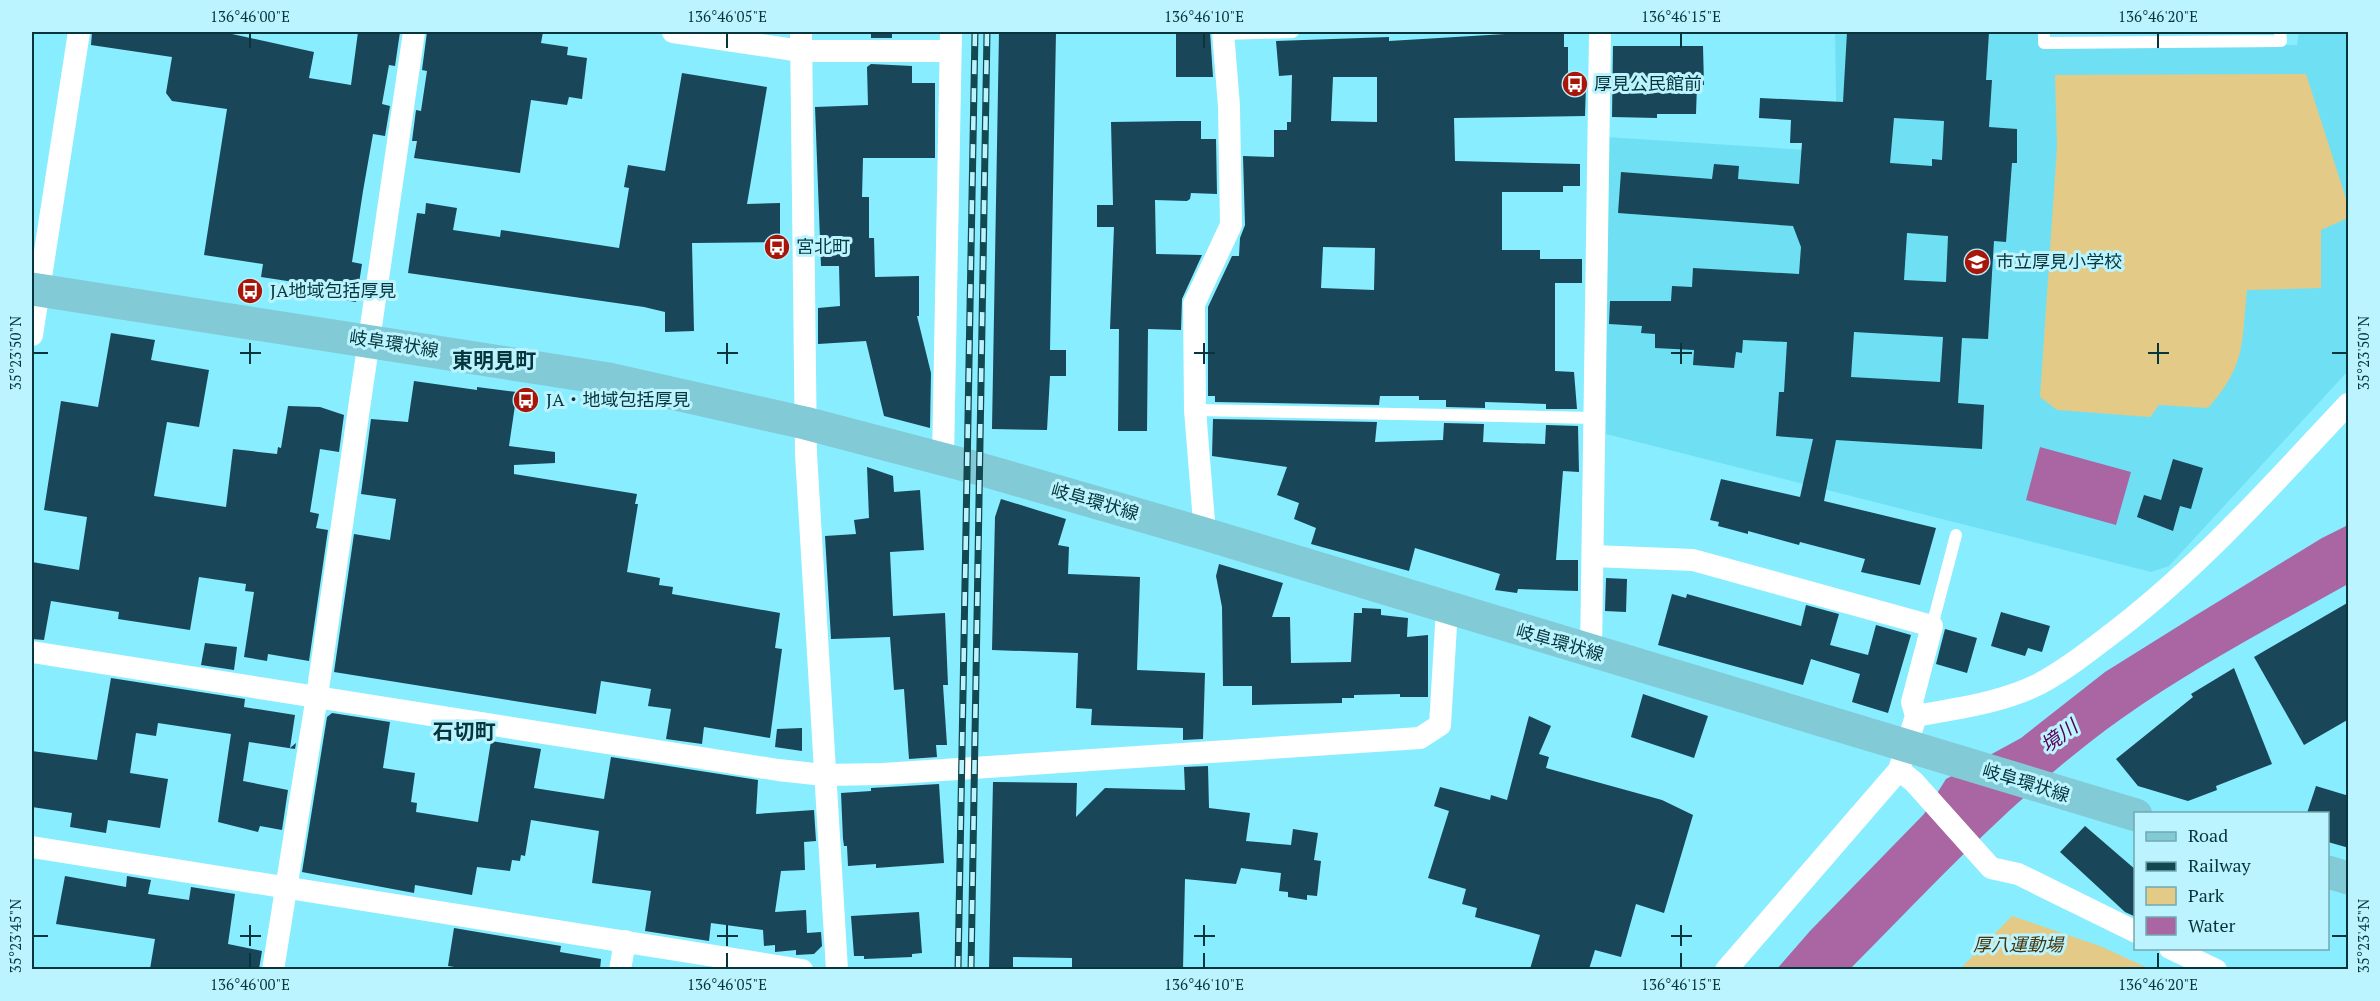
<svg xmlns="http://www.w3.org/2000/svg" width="2380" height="1001" viewBox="0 0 2380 1001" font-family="'PT Serif','Noto Sans JP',serif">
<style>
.built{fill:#6fe0f3}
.green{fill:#e3ca86}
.water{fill:#a966a3}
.building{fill:#194659;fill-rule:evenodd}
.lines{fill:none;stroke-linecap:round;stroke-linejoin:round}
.service{stroke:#fff;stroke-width:12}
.minor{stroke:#fff;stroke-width:22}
.primary{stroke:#82cad5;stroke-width:33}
.rail-casing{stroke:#134850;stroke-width:7}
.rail{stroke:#bbf4fe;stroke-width:4.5;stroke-dasharray:14;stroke-linecap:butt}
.ticks{fill:none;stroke:#06353c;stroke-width:2}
.labels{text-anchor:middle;stroke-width:6;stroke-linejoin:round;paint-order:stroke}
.poi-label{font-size:18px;fill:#06353c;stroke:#bbf4fe;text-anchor:start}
.street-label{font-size:18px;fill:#06353c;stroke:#bbf4fe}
.park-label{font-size:18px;font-style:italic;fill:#44360d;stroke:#bbf4fe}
.water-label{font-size:20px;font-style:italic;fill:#5a0058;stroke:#bbf4fe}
.quarter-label{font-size:21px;font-weight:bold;fill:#06353c;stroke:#bbf4fe}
.neatline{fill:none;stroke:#06353c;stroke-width:2}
.ticks-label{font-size:15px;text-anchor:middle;fill:#06353c}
</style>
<rect width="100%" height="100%" fill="#87edff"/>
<path class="built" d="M 1835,32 L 2044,32 L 2045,46 L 2297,45 L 2299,32 L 2348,32 L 2348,371 L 2169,566 L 2151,572 L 1606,434 L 1607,137 L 1837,152 Z"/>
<g class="green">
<path d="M 2306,74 L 2348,205 L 2348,218 L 2321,230 L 2321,288 L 2247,290 C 2241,344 2247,364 2208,408 L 2159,405 L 2150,417 L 2057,410 L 2040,397 L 2057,146 L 2055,75 Z"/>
<path d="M 2012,916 L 2100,946 L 2150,969 L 1960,969 Z"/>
</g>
<g class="water">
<path d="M 2040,447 L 2131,472 L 2116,525 L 2026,500 Z"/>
<path d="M 2348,525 L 2348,584 C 2271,627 2193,668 2121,719 C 2020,791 1936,882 1850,969 L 1776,970 L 1810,931 L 1924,814 L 1946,779 L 2021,738 L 2105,672 L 2193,617 L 2322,538 Z"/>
</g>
<g class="building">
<path d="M 92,32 L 232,34 L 314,52 L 309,78 L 351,85 L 358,32 L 400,32 L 395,66 L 389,65 L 382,104 L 390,106 L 385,136 L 373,134 L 363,191 L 352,262 L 362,264 L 356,302 L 313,295 L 314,285 L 261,277 L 263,264 L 204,255 L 227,109 L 172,101 L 166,93 L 172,57 L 91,45 Z"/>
<path d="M 427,32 L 543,32 L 541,43 L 568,47 L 567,55 L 587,58 L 582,99 L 569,97 L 567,105 L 531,100 L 520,173 L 414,158 L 417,141 L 412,141 L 416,110 L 421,111 L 427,71 L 422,70 Z"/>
<rect x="871" y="32" width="21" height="6"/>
<path d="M 999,32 L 1056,32 L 1050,350 L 1066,350 L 1066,376 L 1050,376 L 1047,430 L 992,429 Z"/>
<path d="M 1176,32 L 1210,32 L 1213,77 L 1176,77 Z"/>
<path d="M 1539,32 L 1564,32 L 1564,47 L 1568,47 L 1568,84 L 1586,84 L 1585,116 L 1454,118 L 1455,161 L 1580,164 L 1580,186 L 1563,186 L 1563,192 L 1502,192 L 1502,250 L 1540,250 L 1540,259 L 1582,259 L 1582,283 L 1555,283 L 1555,371 L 1574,372 L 1577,409 L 1546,409 L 1546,404 L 1485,402 L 1485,408 L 1446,407 L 1446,400 L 1419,400 L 1419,396 L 1380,396 L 1379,405 L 1215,402 L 1215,396 L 1208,396 L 1208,307 L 1232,256 L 1239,256 L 1240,238 L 1245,225 L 1243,156 L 1274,157 L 1274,130 L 1287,130 L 1287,122 L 1291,122 L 1292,75 L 1279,76 L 1276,41 L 1389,37 L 1389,41 ZM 1333,77 L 1377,77 L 1377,122 L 1331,121 ZM 1323,247 L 1375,248 L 1374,290 L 1321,288 Z"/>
<path d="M 1847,32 L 1989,32 L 1986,80 L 1992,80 L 1989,127 L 2017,129 L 2017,163 L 2012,163 L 2006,242 L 1994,241 L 1988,339 L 1962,338 L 1958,403 L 1984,405 L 1982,449 L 1836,440 L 1824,501 L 1936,528 L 1920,585 L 1861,572 L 1865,559 L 1800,542 L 1799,545 L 1748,531 L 1748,534 L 1718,526 L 1719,522 L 1710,520 L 1721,479 L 1800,497 L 1813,439 L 1776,436 L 1779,392 L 1784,392 L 1787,342 L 1743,340 L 1742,353 L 1736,352 L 1734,368 L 1693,365 L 1694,350 L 1655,348 L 1655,334 L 1641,333 L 1642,326 L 1609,324 L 1610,301 L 1671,301 L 1672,286 L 1692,287 L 1693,268 L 1799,274 L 1801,247 L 1793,226 L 1618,213 L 1621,172 L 1712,179 L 1714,164 L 1739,166 L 1738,179 L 1799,184 L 1802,143 L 1790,143 L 1791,120 L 1759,118 L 1760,98 L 1843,102 ZM 1894,118 L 1944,121 L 1942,160 L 1932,159 L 1932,166 L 1890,163 ZM 1907,233 L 1948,236 L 1946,282 L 1904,280 ZM 1854,332 L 1943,337 L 1940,382 L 1851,377 Z"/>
<path d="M 1613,46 L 1703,46 L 1704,85 L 1697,85 L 1696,114 L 1657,114 L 1657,118 L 1612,117 Z"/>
<path d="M 871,64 L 912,66 L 912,83 L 935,83 L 935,158 L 863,158 L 862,197 L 869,197 L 869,238 L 874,238 L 875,277 L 919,276 L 919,316 L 917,316 L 931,373 L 930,428 L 884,416 L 866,341 L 818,344 L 818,308 L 840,306 L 839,266 L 821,266 L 815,107 L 868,105 L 867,67 Z"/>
<path d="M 682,73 L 767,87 L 747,204 L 780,203 L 780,242 L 692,243 L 694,331 L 665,332 L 665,312 L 644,307 L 408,273 L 417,213 L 425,214 L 426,203 L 457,208 L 453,230 L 500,237 L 501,230 L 619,248 L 629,188 L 624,187 L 628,165 L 665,171 Z"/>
<path d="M 1179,121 L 1201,121 L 1201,139 L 1216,139 L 1217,194 L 1191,193 L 1190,199 L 1187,201 L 1155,200 L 1156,254 L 1202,255 L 1182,299 L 1181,330 L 1148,329 L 1147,431 L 1118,431 L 1119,329 L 1110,329 L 1114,227 L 1097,227 L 1097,205 L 1113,205 L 1111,122 Z"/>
<path d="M 111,333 L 155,340 L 151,360 L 209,370 L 199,427 L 167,422 L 154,496 L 226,507 L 233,449 L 277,454 L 278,447 L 281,448 L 288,406 L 320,407 L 344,415 L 339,452 L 320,449 L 310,512 L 319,514 L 316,528 L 328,530 L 309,661 L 268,654 L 267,661 L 244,657 L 254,592 L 245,591 L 246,584 L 199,577 L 190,630 L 118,619 L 119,612 L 51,601 L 44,640 L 32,639 L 32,562 L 79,570 L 87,517 L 44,510 L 61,401 L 98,407 Z"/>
<path d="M 414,381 L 477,390 L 477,387 L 517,392 L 509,446 L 555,452 L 555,463 L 514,465 L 514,474 L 637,494 L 635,504 L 638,504 L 627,572 L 660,578 L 659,585 L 673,587 L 672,594 L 780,613 L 775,648 L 782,649 L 770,738 L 704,727 L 702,744 L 666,739 L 671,709 L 648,706 L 651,689 L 601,681 L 596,714 L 334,672 L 354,534 L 390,540 L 396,499 L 361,494 L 371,419 L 408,422 Z"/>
<path d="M 1213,419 L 1377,422 L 1375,442 L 1443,440 L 1444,423 L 1484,424 L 1483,442 L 1545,444 L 1546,425 L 1578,426 L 1579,472 L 1563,471 L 1556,560 L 1578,560 L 1578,591 L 1518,589 L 1517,593 L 1495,590 L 1500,574 L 1415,548 L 1409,571 L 1311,544 L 1316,528 L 1294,519 L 1299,503 L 1277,495 L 1287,467 L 1212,456 Z"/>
<path d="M 2173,459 L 2203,468 L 2191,509 L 2180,506 L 2173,531 L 2137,517 L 2144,495 L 2161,500 Z"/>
<path d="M 867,467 L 893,476 L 894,492 L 920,490 L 924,550 L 890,552 L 893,616 L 945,613 L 948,685 L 943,685 L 947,745 L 936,745 L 937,757 L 909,759 L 904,689 L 894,690 L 890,637 L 831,639 L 825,536 L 856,534 L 854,520 L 869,518 Z"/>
<path d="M 1001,499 L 1066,519 L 1058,545 L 1069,547 L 1068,574 L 1140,577 L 1137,670 L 1205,673 L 1203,739 L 1183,740 L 1183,728 L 1091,725 L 1092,709 L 1076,708 L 1078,653 L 992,650 L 995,517 Z"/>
<path d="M 1219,564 L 1283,583 L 1272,617 L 1290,617 L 1291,663 L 1351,662 L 1354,613 L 1362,613 L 1362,608 L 1381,609 L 1381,615 L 1408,618 L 1407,637 L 1428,635 L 1428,697 L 1400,697 L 1400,694 L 1354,695 L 1354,698 L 1342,698 L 1342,703 L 1252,705 L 1252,686 L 1223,686 L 1222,607 L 1216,576 Z"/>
<path d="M 1606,578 L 1627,579 L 1626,612 L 1605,611 Z"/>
<path d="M 1672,594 L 1686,598 L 1687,594 L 1801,626 L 1806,605 L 1839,614 L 1830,645 L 1868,655 L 1876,625 L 1911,635 L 1888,713 L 1852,702 L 1860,674 L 1811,659 L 1803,685 L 1658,645 Z"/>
<path d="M 2349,602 L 2349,719 L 2304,745 L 2254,657 Z"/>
<path d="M 2001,612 L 2050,626 L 2042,652 L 2028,648 L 2025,656 L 1991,646 Z"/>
<path d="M 1945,629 L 1977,638 L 1967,673 L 1936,664 Z"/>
<path d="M 205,643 L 237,647 L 234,670 L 201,665 Z"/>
<path d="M 2234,668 L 2272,764 L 2216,786 L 2217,790 L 2188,801 L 2138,786 L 2116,759 L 2193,697 L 2191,694 Z"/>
<path d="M 111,678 L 245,699 L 244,707 L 295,715 L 290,748 L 296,743 L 295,749 L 249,742 L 243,781 L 288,790 L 282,830 L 260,826 L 258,832 L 218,822 L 231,734 L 158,723 L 156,736 L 136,733 L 130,773 L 168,779 L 160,828 L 108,820 L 106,833 L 70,827 L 72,813 L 32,807 L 32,751 L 97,760 Z"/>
<path d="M 1643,694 L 1708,716 L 1694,758 L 1631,737 Z"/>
<path d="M 332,713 L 390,722 L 383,768 L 415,773 L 411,802 L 417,803 L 416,812 L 478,822 L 491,741 L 541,749 L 534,788 L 604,799 L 611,757 L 758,780 L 756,814 L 814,810 L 816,841 L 804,842 L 805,870 L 781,871 L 775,912 L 806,910 L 807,933 L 821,932 L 822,946 L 814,954 L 796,955 L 796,950 L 775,952 L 775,945 L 764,946 L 763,930 L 711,923 L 709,941 L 645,931 L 651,891 L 592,883 L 599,831 L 531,820 L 525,856 L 521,855 L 520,861 L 512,860 L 510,871 L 477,867 L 472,895 L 415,885 L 414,893 L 302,872 L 327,717 Z"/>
<path d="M 1529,716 L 1551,726 L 1539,754 L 1549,757 L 1546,768 L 1662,800 L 1693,815 L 1664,913 L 1636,904 L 1621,957 L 1595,950 L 1589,969 L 1530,969 L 1540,935 L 1475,917 L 1477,908 L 1462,904 L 1466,889 L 1428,878 L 1449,811 L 1434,806 L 1440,787 L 1490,800 L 1491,795 L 1507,800 Z"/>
<path d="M 802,728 L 802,751 L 775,747 L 777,729 Z"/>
<path d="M 1208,766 L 1209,808 L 1250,813 L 1246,841 L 1291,845 L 1293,829 L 1318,833 L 1314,860 L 1321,861 L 1317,896 L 1307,895 L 1307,900 L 1288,897 L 1288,892 L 1279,891 L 1281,873 L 1241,868 L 1236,884 L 1185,879 L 1183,969 L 1072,969 L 1072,958 L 1013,957 L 1013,969 L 989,969 L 993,782 L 1077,783 L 1076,817 L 1105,788 L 1185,790 L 1184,767 Z"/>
<path d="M 939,784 L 944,863 L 876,868 L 876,864 L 848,866 L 847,846 L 844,846 L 843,839 L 841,793 L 871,791 L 871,788 Z"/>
<path d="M 2316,786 L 2349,796 L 2349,848 L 2328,842 L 2328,813 L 2307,813 Z"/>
<path d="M 2085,826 L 2136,870 L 2136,917 L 2125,912 L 2060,852 Z"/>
<path d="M 65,876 L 126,887 L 127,876 L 151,880 L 148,894 L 189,900 L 191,887 L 235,894 L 228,944 L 262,951 L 259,969 L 150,969 L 155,939 L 56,924 Z"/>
<path d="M 919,912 L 922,953 L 912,954 L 912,957 L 864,959 L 864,956 L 854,956 L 851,916 Z"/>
<path d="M 454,928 L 561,946 L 560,952 L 601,959 L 600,969 L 467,969 L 448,966 Z"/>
</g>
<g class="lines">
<g class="service">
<path d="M 2044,32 L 2044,43 L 2281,41 L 2280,32"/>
<path d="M 1223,34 L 1293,32"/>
<path d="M 1195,410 L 1595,418"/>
<path d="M 1932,626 L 1956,535"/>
</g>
<g class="minor">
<path d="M 673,32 L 801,51 L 950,51"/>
<path d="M 801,32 L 806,454 L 837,970"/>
<path d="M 32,335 L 79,32"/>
<path d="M 943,459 L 951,32"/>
<path d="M 1205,534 L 1195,410 L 1194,304 L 1231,225 L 1229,106 L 1223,32"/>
<path d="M 1593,556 L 1693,560 L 1932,626 L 1912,702 L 1916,716 L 1899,770 L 1726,970"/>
<path d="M 32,652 L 778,770 L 824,775 L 883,774 L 1420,738 L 1440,725 L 1447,609"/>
<path d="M 1591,652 L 1600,32"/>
<path d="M 1916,716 C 1958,708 2001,703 2039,684 C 2067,669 2093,648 2118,629 C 2203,563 2274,483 2348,404"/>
<path d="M 1899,770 L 1914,782 L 1991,868 L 2018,874 L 2136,932"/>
<path d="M 32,847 L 802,970"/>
<path d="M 2170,948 L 2216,970"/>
<path d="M 273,970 L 317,696 L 414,32"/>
<path d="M 620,970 L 625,941"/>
</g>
<g class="primary">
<path d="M 32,289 L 609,379 L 805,423 L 980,469 L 1205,534 L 2136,815"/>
<path d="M 2328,872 L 2348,878"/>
</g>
<g class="rail-casing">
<g id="rail">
<path d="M 958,970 L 975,32"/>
<path d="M 971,970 L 987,32"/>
</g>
</g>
<use href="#rail" class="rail"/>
</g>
<path class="ticks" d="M 250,33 L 250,48M 727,33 L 727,48M 1204,33 L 1204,48M 1681,33 L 1681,48M 2158,33 L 2158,48M 250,343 L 250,364M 727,343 L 727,364M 1204,343 L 1204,364M 1681,343 L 1681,364M 2158,343 L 2158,364M 33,353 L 48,353M 240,353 L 261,353M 717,353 L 738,353M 1194,353 L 1215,353M 1671,353 L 1692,353M 2148,353 L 2169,353M 2332,353 L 2347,353M 250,925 L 250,946M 727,925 L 727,946M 1204,925 L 1204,946M 1681,925 L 1681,946M 33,936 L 48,936M 240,936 L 261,936M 717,936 L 738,936M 1194,936 L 1215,936M 1671,936 L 1692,936M 2332,936 L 2347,936M 250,953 L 250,968M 727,953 L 727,968M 1204,953 L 1204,968M 1681,953 L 1681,968M 2158,953 L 2158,968"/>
<defs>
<g id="bus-disc" transform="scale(1.35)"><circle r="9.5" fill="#a81509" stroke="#bbf4fe"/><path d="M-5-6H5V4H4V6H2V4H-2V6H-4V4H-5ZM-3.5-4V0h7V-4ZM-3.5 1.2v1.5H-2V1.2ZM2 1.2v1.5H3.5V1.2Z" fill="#fff"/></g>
<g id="school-disc" transform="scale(1.35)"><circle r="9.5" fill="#a81509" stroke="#bbf4fe"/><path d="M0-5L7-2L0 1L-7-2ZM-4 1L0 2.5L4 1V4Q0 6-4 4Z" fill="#fff"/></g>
</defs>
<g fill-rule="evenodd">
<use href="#bus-disc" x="1575" y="84"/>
<use href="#bus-disc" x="777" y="247"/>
<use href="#school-disc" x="1977" y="262"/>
<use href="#bus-disc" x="250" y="291"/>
<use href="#bus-disc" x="526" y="400"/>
</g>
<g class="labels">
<g class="poi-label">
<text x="1594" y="90">厚見公民館前</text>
<text x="796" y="253">宮北町</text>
<text x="1996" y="268">市立厚見小学校</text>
<text x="270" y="297">JA地域包括厚見</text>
<text x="546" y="406">JA・地域包括厚見</text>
</g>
<g class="street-label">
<text transform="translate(394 344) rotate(9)" y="6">岐阜環状線</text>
<text transform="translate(1095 502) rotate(16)" y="6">岐阜環状線</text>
<text transform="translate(1560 643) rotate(16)" y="6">岐阜環状線</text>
<text transform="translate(2026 783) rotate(17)" y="6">岐阜環状線</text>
</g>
<g class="park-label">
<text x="2018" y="951">厚八運動場</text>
</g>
<g class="water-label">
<text transform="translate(2059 736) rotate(-36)" y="7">境川</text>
</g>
<g class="quarter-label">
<text x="494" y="368">東明見町</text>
<text x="464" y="739">石切町</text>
</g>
</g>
<rect width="2380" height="1001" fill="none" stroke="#bbf4fe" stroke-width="66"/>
<rect x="2134" y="812" width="195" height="138" fill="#bbf4fe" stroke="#73a8b0" stroke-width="1.5"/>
<rect x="2146" y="832" width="30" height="9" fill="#82cad5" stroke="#73a8b0" stroke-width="1.5"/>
<text x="2188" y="842" font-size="18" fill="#06353c">Road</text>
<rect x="2146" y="862" width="30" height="9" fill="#134850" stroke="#73a8b0" stroke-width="1.5"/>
<text x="2188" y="872" font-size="18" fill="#06353c">Railway</text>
<rect x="2146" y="887" width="30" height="18" fill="#e3ca86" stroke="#73a8b0" stroke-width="1.5"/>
<text x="2188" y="902" font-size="18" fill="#06353c">Park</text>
<rect x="2146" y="917" width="30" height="18" fill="#a966a3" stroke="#73a8b0" stroke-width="1.5"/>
<text x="2188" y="932" font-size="18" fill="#06353c">Water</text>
<rect x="33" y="33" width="2314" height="935" class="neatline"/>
<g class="ticks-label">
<text x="250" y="22">136°46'00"E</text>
<text x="727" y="22">136°46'05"E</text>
<text x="1204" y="22">136°46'10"E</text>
<text x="1681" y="22">136°46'15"E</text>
<text x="2158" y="22">136°46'20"E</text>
<text transform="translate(16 353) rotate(-90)" y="5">35°23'50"N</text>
<text transform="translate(2364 353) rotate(-90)" y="5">35°23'50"N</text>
<text transform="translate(16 936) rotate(-90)" y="5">35°23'45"N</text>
<text transform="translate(2364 936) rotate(-90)" y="5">35°23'45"N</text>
<text x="250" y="990">136°46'00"E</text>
<text x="727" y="990">136°46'05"E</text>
<text x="1204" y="990">136°46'10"E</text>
<text x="1681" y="990">136°46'15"E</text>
<text x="2158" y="990">136°46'20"E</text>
</g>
</svg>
